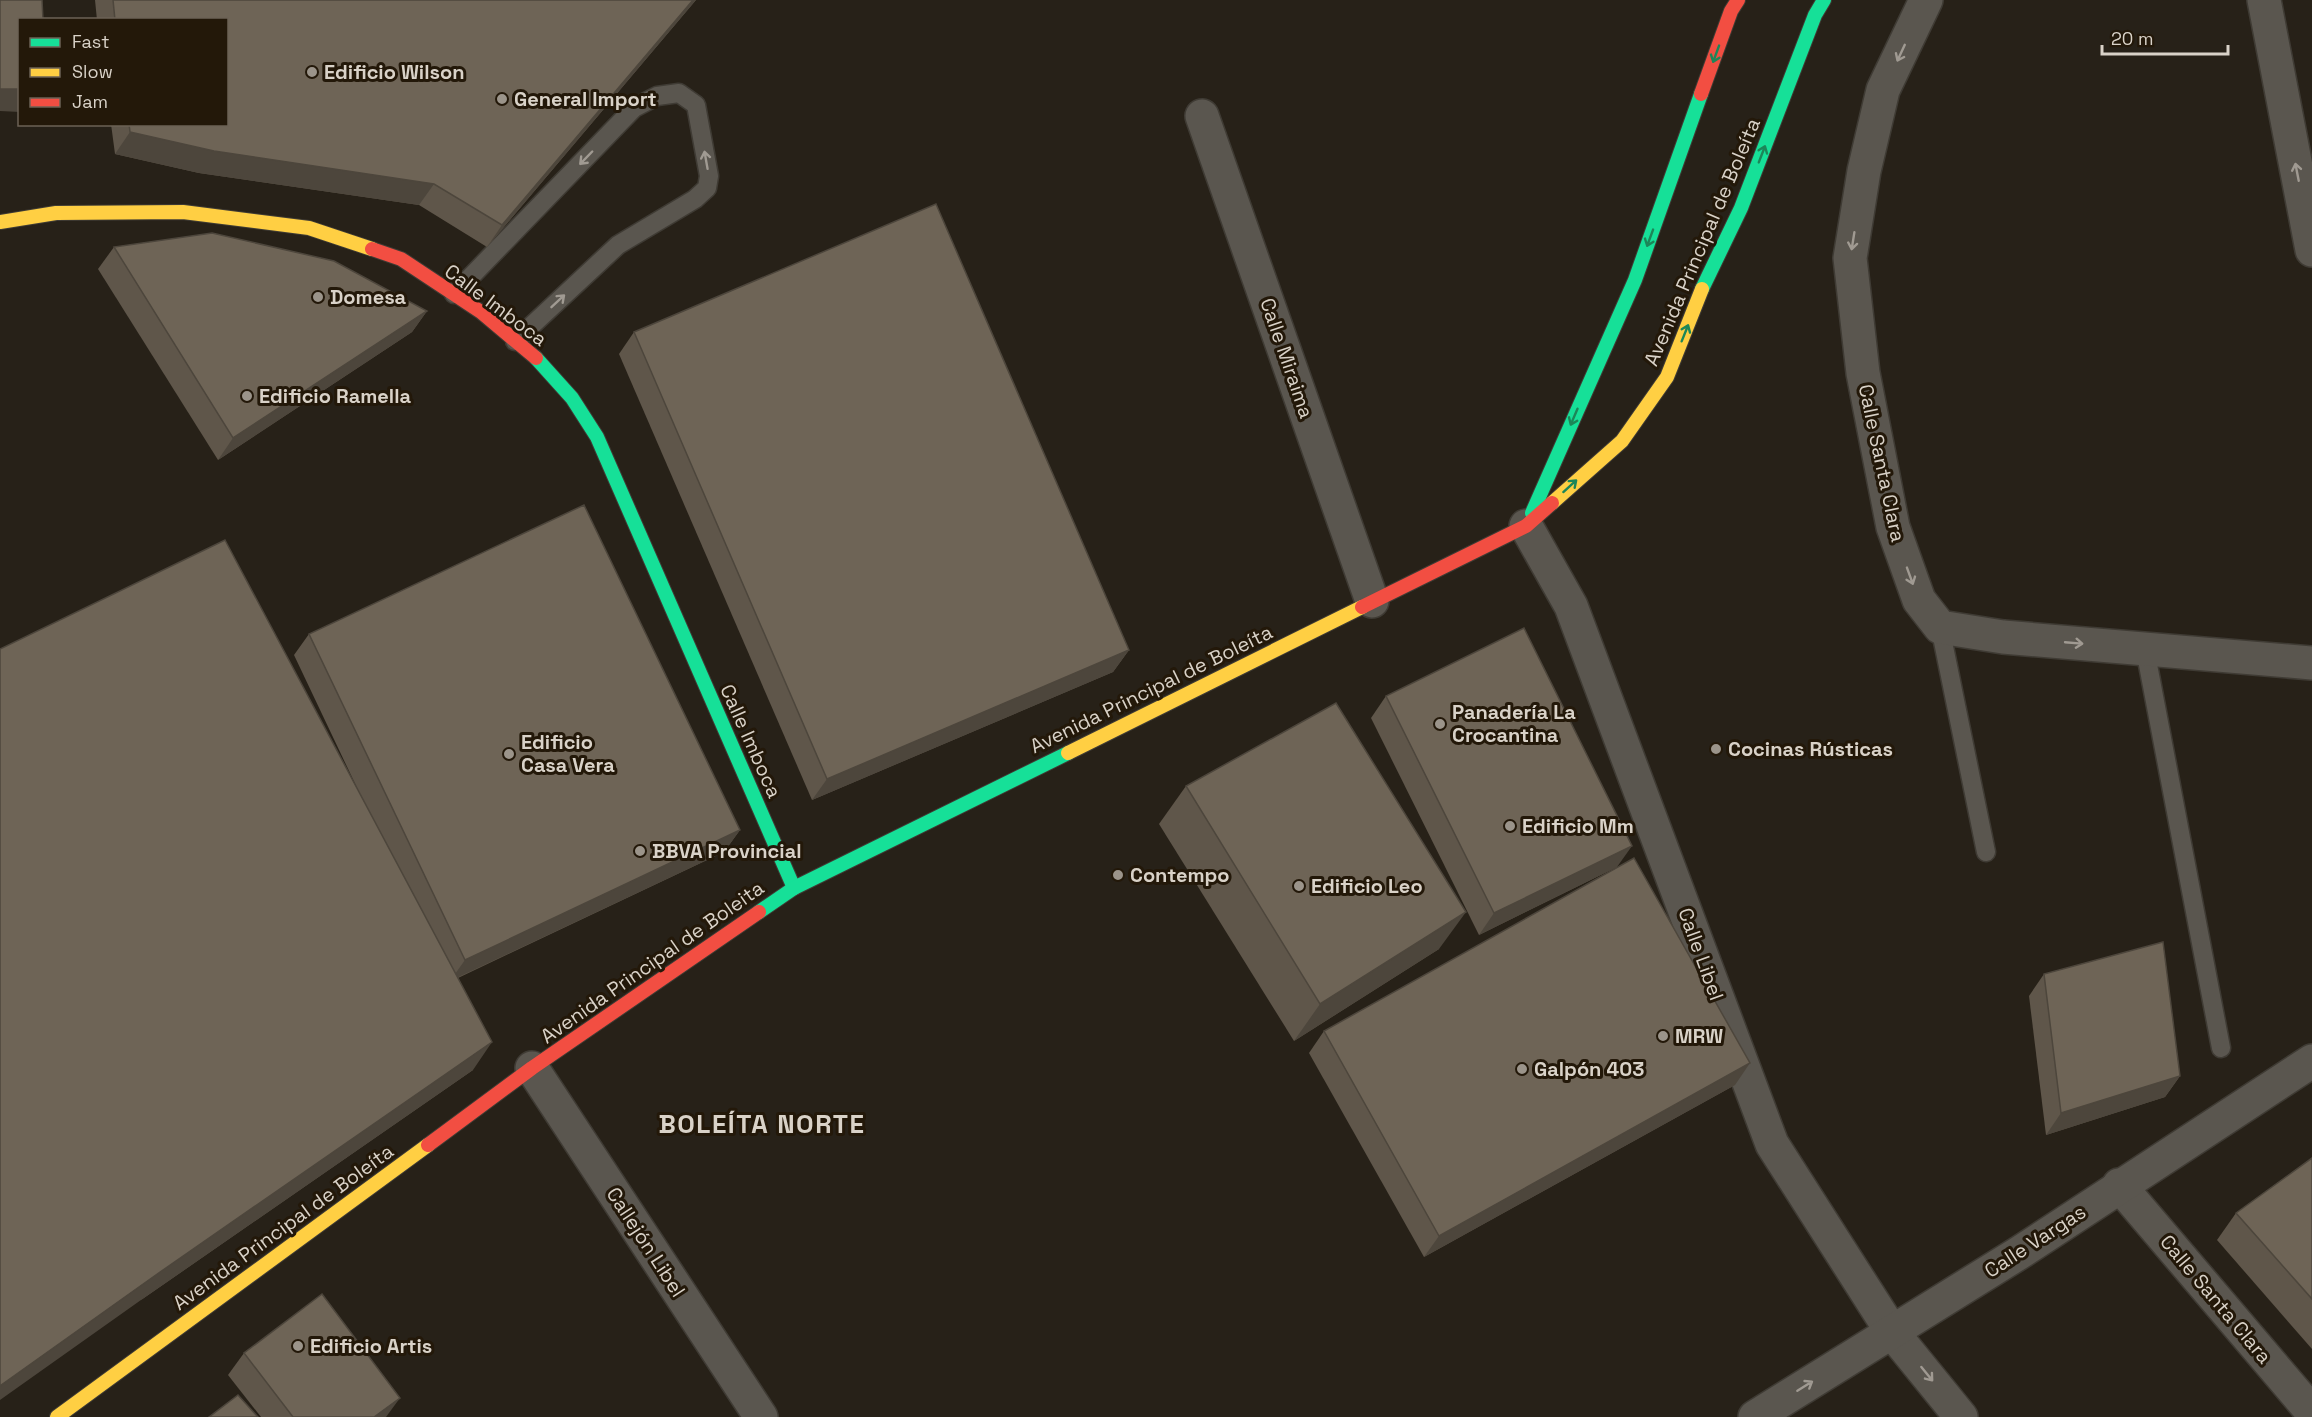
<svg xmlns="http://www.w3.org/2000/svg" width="2312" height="1417" viewBox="0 0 2312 1417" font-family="'Space Grotesk',sans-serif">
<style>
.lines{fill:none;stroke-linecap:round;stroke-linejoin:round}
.lane-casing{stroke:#3f3b34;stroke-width:21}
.street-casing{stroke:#3f3b34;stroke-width:36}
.fast-casing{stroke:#3f3b34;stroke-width:16}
.slow-casing{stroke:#3f3b34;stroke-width:16}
.jam-casing{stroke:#3f3b34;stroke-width:16}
.lane{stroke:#5a564f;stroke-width:18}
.street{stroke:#5a564f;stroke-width:33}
.fast{stroke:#16e098;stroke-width:14}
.slow{stroke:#ffcf43;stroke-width:14}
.jam{stroke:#f24e42;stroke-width:14}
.wall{fill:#5f564a}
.shaded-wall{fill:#4d463c}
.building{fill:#6e6456;stroke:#4d463c;stroke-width:1.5}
.oneway{stroke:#a09a92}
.oneway2{stroke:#1c8658}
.poi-dot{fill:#9b948a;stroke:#231809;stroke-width:2}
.labels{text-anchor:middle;stroke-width:6;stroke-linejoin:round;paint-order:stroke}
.poi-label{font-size:20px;font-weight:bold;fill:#d9d2c8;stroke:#231809;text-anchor:start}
.street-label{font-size:20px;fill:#d9d2c8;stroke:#231809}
.district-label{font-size:26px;font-weight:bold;letter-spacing:1.5px;fill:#d9d2c8;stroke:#231809}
</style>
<rect width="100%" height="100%" fill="#272118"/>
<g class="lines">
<g class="lane-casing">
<g id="lane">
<path d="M 454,294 L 634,108 L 657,96 L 679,93 L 696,105 L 709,176 L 707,188 L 695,199 L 618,245 L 515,341"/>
<path d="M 1940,627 L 1986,852"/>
<path d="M 2145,649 L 2221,1048"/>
</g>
</g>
<g class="street-casing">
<g id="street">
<path d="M 1926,0 L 1883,90 L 1864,171 L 1850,258 L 1863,373 L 1893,527 L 1919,600 L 1940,627 L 2003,637 L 2312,663"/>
<path d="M 2264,0 L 2312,250"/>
<path d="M 1202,116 L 1372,601"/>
<path d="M 1526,526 L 1571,606 L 1772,1144 L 1892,1332 L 1961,1417"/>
<path d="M 532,1068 L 761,1417"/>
<path d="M 2119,1185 L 2312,1412"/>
<path d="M 1755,1417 L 2019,1253 L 2312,1061"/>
</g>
</g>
<g class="fast-casing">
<g id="fast">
<path d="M 1702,289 L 1741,208 L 1815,15 L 1824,0"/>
<path d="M 536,358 L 572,398 L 597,437 L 794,888"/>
<path d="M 1532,513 L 1635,280 L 1701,94"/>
<path d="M 759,912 L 794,888 L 1068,753"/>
</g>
</g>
<g class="slow-casing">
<g id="slow">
<path d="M 0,222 L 56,213 L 183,212 L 309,228 L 372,249"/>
<path d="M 1552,503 L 1622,441 L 1667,377 L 1702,289"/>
<path d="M 1068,753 L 1362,607"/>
<path d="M 57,1417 L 428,1145"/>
</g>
</g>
<g class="jam-casing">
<g id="jam">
<path d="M 1701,94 L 1731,11 L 1738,0"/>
<path d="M 372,249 L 401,259 L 481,312 L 536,358"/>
<path d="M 1362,607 L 1526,526 L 1552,503"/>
<path d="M 428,1145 L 532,1068 L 759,912"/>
</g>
</g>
<use href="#lane" class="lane"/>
<use href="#street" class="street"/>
<use href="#fast" class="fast"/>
<use href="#slow" class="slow"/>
<use href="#jam" class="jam"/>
</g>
<g class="wall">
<path d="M 95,0 L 696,0 L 487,247 L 419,205 L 199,173 L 115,154 L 111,124 L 226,124 L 226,20 L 97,20 Z"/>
<path d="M 114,247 L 427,311 L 412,332 L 218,460 L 98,269 Z"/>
<path d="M 634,332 L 1129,650 L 1113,672 L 812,800 L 619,354 Z"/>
<path d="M 309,634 L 740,830 L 724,852 L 458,978 L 473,1070 L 141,1300 L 359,792 L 294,655 Z"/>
<path d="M 1386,696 L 1617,867 L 1479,935 L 1371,718 Z"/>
<path d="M 1186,786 L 1439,949 L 1294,1041 L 1159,824 Z"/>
<path d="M 2044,974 L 2180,1076 L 2165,1097 L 2046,1135 L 2029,996 Z"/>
<path d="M 1324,1031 L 1735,1085 L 1424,1257 L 1309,1053 Z"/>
<path d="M 2312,1158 L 2312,1349 L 2217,1240 L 2236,1213 Z"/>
<path d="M 244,1353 L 386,1417 L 261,1417 L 228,1375 Z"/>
</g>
<g class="shaded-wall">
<path d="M 693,0 L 696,0 L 487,247 L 502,225 Z"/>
<path d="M 0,89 L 20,89 L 20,112 L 0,111 Z"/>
<path d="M 130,132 L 434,184 L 419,205 L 199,173 L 115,154 Z"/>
<path d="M 427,311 L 412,332 L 218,460 L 233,438 Z"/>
<path d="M 1129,650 L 1113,672 L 812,800 L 827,779 Z"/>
<path d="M 740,830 L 724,852 L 450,981 L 465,960 Z"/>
<path d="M 1632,846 L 1617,867 L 1479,935 L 1494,913 Z"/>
<path d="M 1466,912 L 1439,949 L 1294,1041 L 1320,1004 Z"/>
<path d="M 492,1042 L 473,1070 L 141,1300 L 0,1400 L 0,1386 L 160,1272 Z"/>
<path d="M 1750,1063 L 1735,1085 L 1424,1257 L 1439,1236 Z"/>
<path d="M 2180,1076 L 2165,1097 L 2046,1135 L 2061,1113 Z"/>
<path d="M 400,1398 L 386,1417 L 374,1417 Z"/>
</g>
<g class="building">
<path d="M 0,0 L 42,0 L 43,20 L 20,20 L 20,89 L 0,89 Z"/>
<path d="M 113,0 L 693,0 L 502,225 L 434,184 L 214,151 L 130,132 L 129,124 L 226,124 L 226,20 L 115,20 Z"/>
<path d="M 936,204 L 1129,650 L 827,779 L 634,332 Z"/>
<path d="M 212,233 L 334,261 L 427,311 L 233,438 L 114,247 Z"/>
<path d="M 584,505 L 740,830 L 465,960 L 309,634 Z"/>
<path d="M 225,540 L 492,1042 L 160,1272 L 0,1386 L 0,649 Z"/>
<path d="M 1524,628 L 1632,846 L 1494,913 L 1386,696 Z"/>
<path d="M 1336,703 L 1466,912 L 1320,1004 L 1186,786 Z"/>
<path d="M 1634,858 L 1750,1063 L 1439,1236 L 1324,1031 Z"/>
<path d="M 2163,942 L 2180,1076 L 2061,1113 L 2044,974 Z"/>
<path d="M 2312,1158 L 2312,1299 L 2236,1213 Z"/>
<path d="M 322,1294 L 400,1398 L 374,1417 L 293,1417 L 244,1353 Z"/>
<path d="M 238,1395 L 258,1417 L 209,1417 Z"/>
</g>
<defs><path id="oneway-shaft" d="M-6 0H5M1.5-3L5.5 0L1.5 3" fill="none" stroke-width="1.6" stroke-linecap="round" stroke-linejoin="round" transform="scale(1.5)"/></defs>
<g class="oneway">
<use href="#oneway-shaft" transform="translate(1901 53) rotate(115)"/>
<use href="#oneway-shaft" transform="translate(586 158) rotate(134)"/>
<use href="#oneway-shaft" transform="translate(706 160) rotate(-100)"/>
<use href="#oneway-shaft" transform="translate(2297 172) rotate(-101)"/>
<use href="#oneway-shaft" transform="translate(1853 241) rotate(99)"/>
<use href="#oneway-shaft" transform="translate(558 301) rotate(-43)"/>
<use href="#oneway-shaft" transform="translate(1910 576) rotate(70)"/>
<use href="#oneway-shaft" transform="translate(2074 643) rotate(5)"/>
<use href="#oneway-shaft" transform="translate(1927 1374) rotate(51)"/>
<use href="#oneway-shaft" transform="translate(1805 1386) rotate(-32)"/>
</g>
<g class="oneway2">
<use href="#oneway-shaft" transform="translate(1716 54) rotate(110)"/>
<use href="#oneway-shaft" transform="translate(1762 154) rotate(-69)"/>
<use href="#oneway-shaft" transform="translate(1650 238) rotate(110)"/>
<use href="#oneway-shaft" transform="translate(1685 333) rotate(-68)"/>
<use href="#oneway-shaft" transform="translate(1574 417) rotate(113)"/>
<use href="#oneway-shaft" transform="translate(1570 486) rotate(-42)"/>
</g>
<g class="poi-dot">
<circle cx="312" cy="72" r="6"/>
<circle cx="502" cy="99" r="6"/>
<circle cx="318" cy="297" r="6"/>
<circle cx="247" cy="396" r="6"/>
<circle cx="1440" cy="724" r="6"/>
<circle cx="1716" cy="749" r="6"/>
<circle cx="509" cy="754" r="6"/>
<circle cx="1510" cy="826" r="6"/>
<circle cx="640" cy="851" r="6"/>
<circle cx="1118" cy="875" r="6"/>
<circle cx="1299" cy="886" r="6"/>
<circle cx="1663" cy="1036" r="6"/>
<circle cx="1522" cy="1069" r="6"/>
<circle cx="298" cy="1346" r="6"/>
</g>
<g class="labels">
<g class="poi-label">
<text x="324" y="79">Edificio Wilson</text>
<text x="514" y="106">General Import</text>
<text x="330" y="304">Domesa</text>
<text x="259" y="403">Edificio Ramella</text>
<text x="1452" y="719">Panadería La<tspan x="1452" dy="23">Crocantina</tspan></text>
<text x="521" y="749">Edificio<tspan x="521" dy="23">Casa Vera</tspan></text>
<text x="1728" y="756">Cocinas Rústicas</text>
<text x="1522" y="833">Edificio Mm</text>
<text x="652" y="858">BBVA Provincial</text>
<text x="1130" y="882">Contempo</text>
<text x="1311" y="893">Edificio Leo</text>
<text x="1675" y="1043">MRW</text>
<text x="1534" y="1076">Galpón 403</text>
<text x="310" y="1353">Edificio Artis</text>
</g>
<g class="street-label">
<text transform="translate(1702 242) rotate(-67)" y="7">Avenida Principal de Boleíta</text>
<text transform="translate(496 305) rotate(37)" y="7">Calle Imboca</text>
<text transform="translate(1287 358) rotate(71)" y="7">Calle Miraima</text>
<text transform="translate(1882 463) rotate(78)" y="7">Calle Santa Clara</text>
<text transform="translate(1151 689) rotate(-26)" y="7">Avenida Principal de Boleíta</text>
<text transform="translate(751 741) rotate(66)" y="7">Calle Imboca</text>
<text transform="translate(1701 954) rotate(70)" y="7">Calle Libel</text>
<text transform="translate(652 962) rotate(-35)" y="7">Avenida Principal de Boleita</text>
<text transform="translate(283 1227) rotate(-36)" y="7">Avenida Principal de Boleíta</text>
<text transform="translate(2035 1241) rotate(-33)" y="7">Calle Vargas</text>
<text transform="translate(646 1242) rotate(57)" y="7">Callejón Libel</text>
<text transform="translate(2216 1299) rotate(50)" y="7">Calle Santa Clara</text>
</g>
<g class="district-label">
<text x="762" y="1133">BOLEÍTA NORTE</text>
</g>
</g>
<rect x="18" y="18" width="210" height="108" fill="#231809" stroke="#6c6255" stroke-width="1.5"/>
<rect x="30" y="38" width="30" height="9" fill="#16e098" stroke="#6c6255" stroke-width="1.5"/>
<text x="72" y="48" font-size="18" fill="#d9d2c8">Fast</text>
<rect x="30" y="68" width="30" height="9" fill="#ffcf43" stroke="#6c6255" stroke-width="1.5"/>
<text x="72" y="78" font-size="18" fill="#d9d2c8">Slow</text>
<rect x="30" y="98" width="30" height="9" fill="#f24e42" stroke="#6c6255" stroke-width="1.5"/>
<text x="72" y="108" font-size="18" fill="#d9d2c8">Jam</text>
<path d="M2102 45v9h126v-9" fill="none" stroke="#d9d2c8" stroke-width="3"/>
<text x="2111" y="45" font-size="18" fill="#d9d2c8" stroke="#231809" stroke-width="4.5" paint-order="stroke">20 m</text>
</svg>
